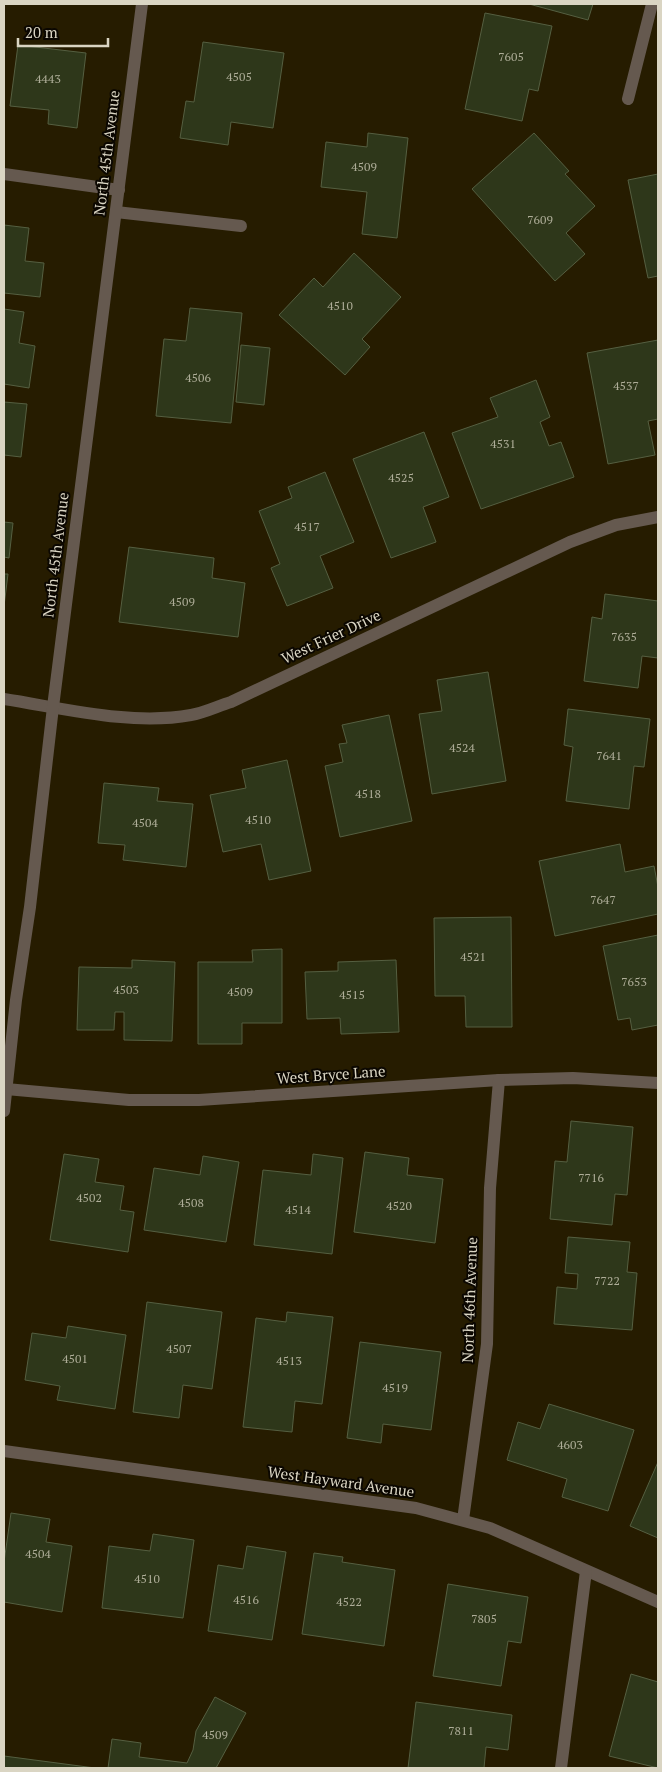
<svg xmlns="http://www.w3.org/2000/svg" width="662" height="1772" viewBox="0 0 662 1772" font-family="'PT Serif',serif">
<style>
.building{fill:#2e371a;stroke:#555f41}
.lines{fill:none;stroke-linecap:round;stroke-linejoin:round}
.street{stroke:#65594f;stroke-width:12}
.labels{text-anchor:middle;stroke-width:4;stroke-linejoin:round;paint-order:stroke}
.number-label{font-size:12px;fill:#afae99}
.street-label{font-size:15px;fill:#dad5c3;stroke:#0b0701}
</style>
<rect width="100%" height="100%" fill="#261c00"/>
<g class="building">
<path d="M 529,4 L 593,4 L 588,20 Z"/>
<path d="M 485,13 L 552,26 L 538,91 L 529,89 L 522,121 L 465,109 Z"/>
<path d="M 203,42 L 284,53 L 273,128 L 231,122 L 228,145 L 180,138 L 186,101 L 194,102 Z"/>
<path d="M 18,45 L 86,53 L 77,128 L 48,124 L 49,110 L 10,106 Z"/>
<path d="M 368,133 L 408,138 L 397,238 L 362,234 L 367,192 L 321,187 L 326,142 L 367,147 Z"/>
<path d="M 534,133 L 569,171 L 565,174 L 595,206 L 566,233 L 585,254 L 555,281 L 472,189 Z"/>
<path d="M 658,174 L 658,276 L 648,278 L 628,180 Z"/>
<path d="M 4,225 L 29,228 L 25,261 L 44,263 L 40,297 L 4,293 Z"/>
<path d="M 354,253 L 401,297 L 362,339 L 370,347 L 345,375 L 279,315 L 314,278 L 323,287 Z"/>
<path d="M 190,308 L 242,313 L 231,423 L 156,416 L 164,339 L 186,341 Z"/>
<path d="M 4,309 L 24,312 L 19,343 L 35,346 L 29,388 L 4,384 Z"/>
<path d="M 658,340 L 658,419 L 648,421 L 655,455 L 608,464 L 587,353 Z"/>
<path d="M 241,345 L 270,348 L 264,405 L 236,402 Z"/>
<path d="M 536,380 L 550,417 L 540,422 L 549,446 L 561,442 L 574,477 L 481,509 L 452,433 L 498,417 L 490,398 Z"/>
<path d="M 4,402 L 27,404 L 21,457 L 4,455 Z"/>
<path d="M 424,432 L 449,497 L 423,507 L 436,542 L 391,558 L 353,459 Z"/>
<path d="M 325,472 L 354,542 L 320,556 L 333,588 L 287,606 L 271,568 L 280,564 L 259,511 L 292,498 L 288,487 Z"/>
<path d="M 4,522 L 13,523 L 9,558 L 4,557 Z"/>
<path d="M 129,547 L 214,558 L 212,578 L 245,583 L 238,637 L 119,622 Z"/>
<path d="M 4,574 L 8,574 L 4,606 Z"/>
<path d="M 605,594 L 658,601 L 658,658 L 642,656 L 638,688 L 584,681 L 592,617 L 602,619 Z"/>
<path d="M 488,672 L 506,781 L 432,794 L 419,714 L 442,711 L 437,680 Z"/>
<path d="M 568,709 L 650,719 L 644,767 L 634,766 L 629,809 L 566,801 L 573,747 L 564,745 Z"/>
<path d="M 389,715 L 412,821 L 340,837 L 325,766 L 343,762 L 339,744 L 347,743 L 342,725 Z"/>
<path d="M 287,760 L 311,871 L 269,880 L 261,844 L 223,852 L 210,795 L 246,788 L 242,770 Z"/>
<path d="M 104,783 L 159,788 L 157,801 L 193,804 L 186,867 L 123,860 L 125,845 L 98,843 Z"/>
<path d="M 620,844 L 625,872 L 654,866 L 658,887 L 658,914 L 555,936 L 539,861 Z"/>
<path d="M 511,917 L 512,1027 L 466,1027 L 465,996 L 435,996 L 434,918 Z"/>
<path d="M 658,935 L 658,1025 L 632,1030 L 630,1018 L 618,1020 L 603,946 Z"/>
<path d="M 282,949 L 282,1023 L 242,1023 L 242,1044 L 198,1044 L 198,962 L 253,962 L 252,950 Z"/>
<path d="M 132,960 L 175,962 L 172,1041 L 124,1040 L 124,1012 L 115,1012 L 114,1030 L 77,1030 L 79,967 L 132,968 Z"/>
<path d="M 396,960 L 399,1032 L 341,1034 L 340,1018 L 307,1019 L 305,972 L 338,971 L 338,962 Z"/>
<path d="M 571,1121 L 633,1127 L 627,1195 L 615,1194 L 612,1225 L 550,1219 L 555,1161 L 567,1162 Z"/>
<path d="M 365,1152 L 409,1158 L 407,1175 L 443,1179 L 435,1243 L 354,1232 Z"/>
<path d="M 64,1154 L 99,1159 L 95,1182 L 124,1186 L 120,1210 L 134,1212 L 128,1252 L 50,1240 Z"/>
<path d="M 313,1154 L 343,1158 L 332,1254 L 254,1245 L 263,1170 L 311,1175 Z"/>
<path d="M 203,1156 L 239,1162 L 226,1242 L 144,1230 L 154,1168 L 200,1175 Z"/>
<path d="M 568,1237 L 630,1242 L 627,1272 L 637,1273 L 632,1330 L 554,1324 L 557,1287 L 577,1289 L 578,1274 L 565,1273 Z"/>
<path d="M 147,1302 L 222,1312 L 212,1389 L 183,1385 L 179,1418 L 133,1412 Z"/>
<path d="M 287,1312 L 333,1317 L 322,1404 L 295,1401 L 292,1432 L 243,1427 L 256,1318 L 286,1322 Z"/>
<path d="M 68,1326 L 126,1335 L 115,1409 L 57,1400 L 60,1386 L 25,1380 L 32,1333 L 66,1338 Z"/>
<path d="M 360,1342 L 441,1352 L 431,1430 L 383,1424 L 381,1443 L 347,1438 Z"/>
<path d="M 549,1404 L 634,1430 L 608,1511 L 562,1497 L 567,1479 L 507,1460 L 518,1422 L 540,1429 Z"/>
<path d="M 658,1462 L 658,1538 L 630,1526 Z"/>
<path d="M 11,1513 L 50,1519 L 46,1542 L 72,1546 L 62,1612 L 4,1602 L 4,1562 Z"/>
<path d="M 153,1534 L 194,1540 L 183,1618 L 102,1608 L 109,1546 L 150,1551 Z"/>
<path d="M 247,1546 L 286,1552 L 272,1640 L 208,1631 L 218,1565 L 243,1569 Z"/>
<path d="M 314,1553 L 343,1557 L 342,1562 L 395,1570 L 384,1646 L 302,1634 Z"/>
<path d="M 448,1584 L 528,1597 L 521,1643 L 508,1641 L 501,1686 L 433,1676 Z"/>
<path d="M 631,1674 L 658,1682 L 658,1768 L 609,1756 Z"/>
<path d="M 215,1697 L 246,1713 L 216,1768 L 108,1768 L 112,1739 L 141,1743 L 139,1757 L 187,1763 L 193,1750 L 196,1731 Z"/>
<path d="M 416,1702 L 512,1715 L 508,1750 L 486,1747 L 484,1768 L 408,1768 Z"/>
<path d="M 4,1756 L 95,1768 L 4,1768 Z"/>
</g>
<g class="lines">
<g class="street">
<path d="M 628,99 L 652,4"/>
<path d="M 4,174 L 119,190"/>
<path d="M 116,212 L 241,226"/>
<path d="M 4,699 C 63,708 131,726 191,715 C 204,713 218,706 231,702 L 570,542 L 616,525 L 658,517"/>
<path d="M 6,1089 L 129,1100 L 199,1100 L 499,1080 L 573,1078 L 658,1083"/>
<path d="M 4,1111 L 16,1000 L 30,907 L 53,707 L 142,4"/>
<path d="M 4,1451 L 416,1508 L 490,1528 L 658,1602"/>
<path d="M 463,1520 L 487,1344 L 490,1188 L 499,1080"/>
<path d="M 561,1768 L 586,1571"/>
</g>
</g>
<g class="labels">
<g class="number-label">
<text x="511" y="61">7605</text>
<text x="239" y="81">4505</text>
<text x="48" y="83">4443</text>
<text x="364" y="171">4509</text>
<text x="540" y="224">7609</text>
<text x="340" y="310">4510</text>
<text x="198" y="382">4506</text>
<text x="626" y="390">4537</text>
<text x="503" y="448">4531</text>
<text x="401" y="482">4525</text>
<text x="307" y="531">4517</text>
<text x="182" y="606">4509</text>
<text x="624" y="641">7635</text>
<text x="462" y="752">4524</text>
<text x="609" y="760">7641</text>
<text x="368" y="798">4518</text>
<text x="258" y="824">4510</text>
<text x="145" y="827">4504</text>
<text x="603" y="904">7647</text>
<text x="473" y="961">4521</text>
<text x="634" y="986">7653</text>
<text x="126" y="994">4503</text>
<text x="240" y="996">4509</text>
<text x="352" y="999">4515</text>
<text x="591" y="1182">7716</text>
<text x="89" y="1202">4502</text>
<text x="191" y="1207">4508</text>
<text x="399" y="1210">4520</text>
<text x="298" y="1214">4514</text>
<text x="607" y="1285">7722</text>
<text x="179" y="1353">4507</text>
<text x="75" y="1363">4501</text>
<text x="289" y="1365">4513</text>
<text x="395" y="1392">4519</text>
<text x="570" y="1449">4603</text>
<text x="38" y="1558">4504</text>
<text x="147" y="1583">4510</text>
<text x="246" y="1604">4516</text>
<text x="349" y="1606">4522</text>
<text x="484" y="1623">7805</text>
<text x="461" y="1735">7811</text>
<text x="215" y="1739">4509</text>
</g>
<g class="street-label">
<text transform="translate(107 153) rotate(-83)" y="5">North 45th Avenue</text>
<text transform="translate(56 555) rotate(-83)" y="5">North 45th Avenue</text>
<text transform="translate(331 637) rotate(-25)" y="5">West Frier Drive</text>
<text transform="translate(331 1075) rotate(-4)" y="5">West Bryce Lane</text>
<text transform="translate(470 1300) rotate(-88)" y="5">North 46th Avenue</text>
<text transform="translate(341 1482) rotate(8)" y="5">West Hayward Avenue</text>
</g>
</g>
<rect width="662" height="1772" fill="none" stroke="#dad5c3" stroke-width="10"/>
<path d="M18 38v8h90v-8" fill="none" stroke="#dad5c3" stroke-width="2.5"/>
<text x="25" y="38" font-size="15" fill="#dad5c3" stroke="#0b0701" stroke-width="4" paint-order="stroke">20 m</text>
</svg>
